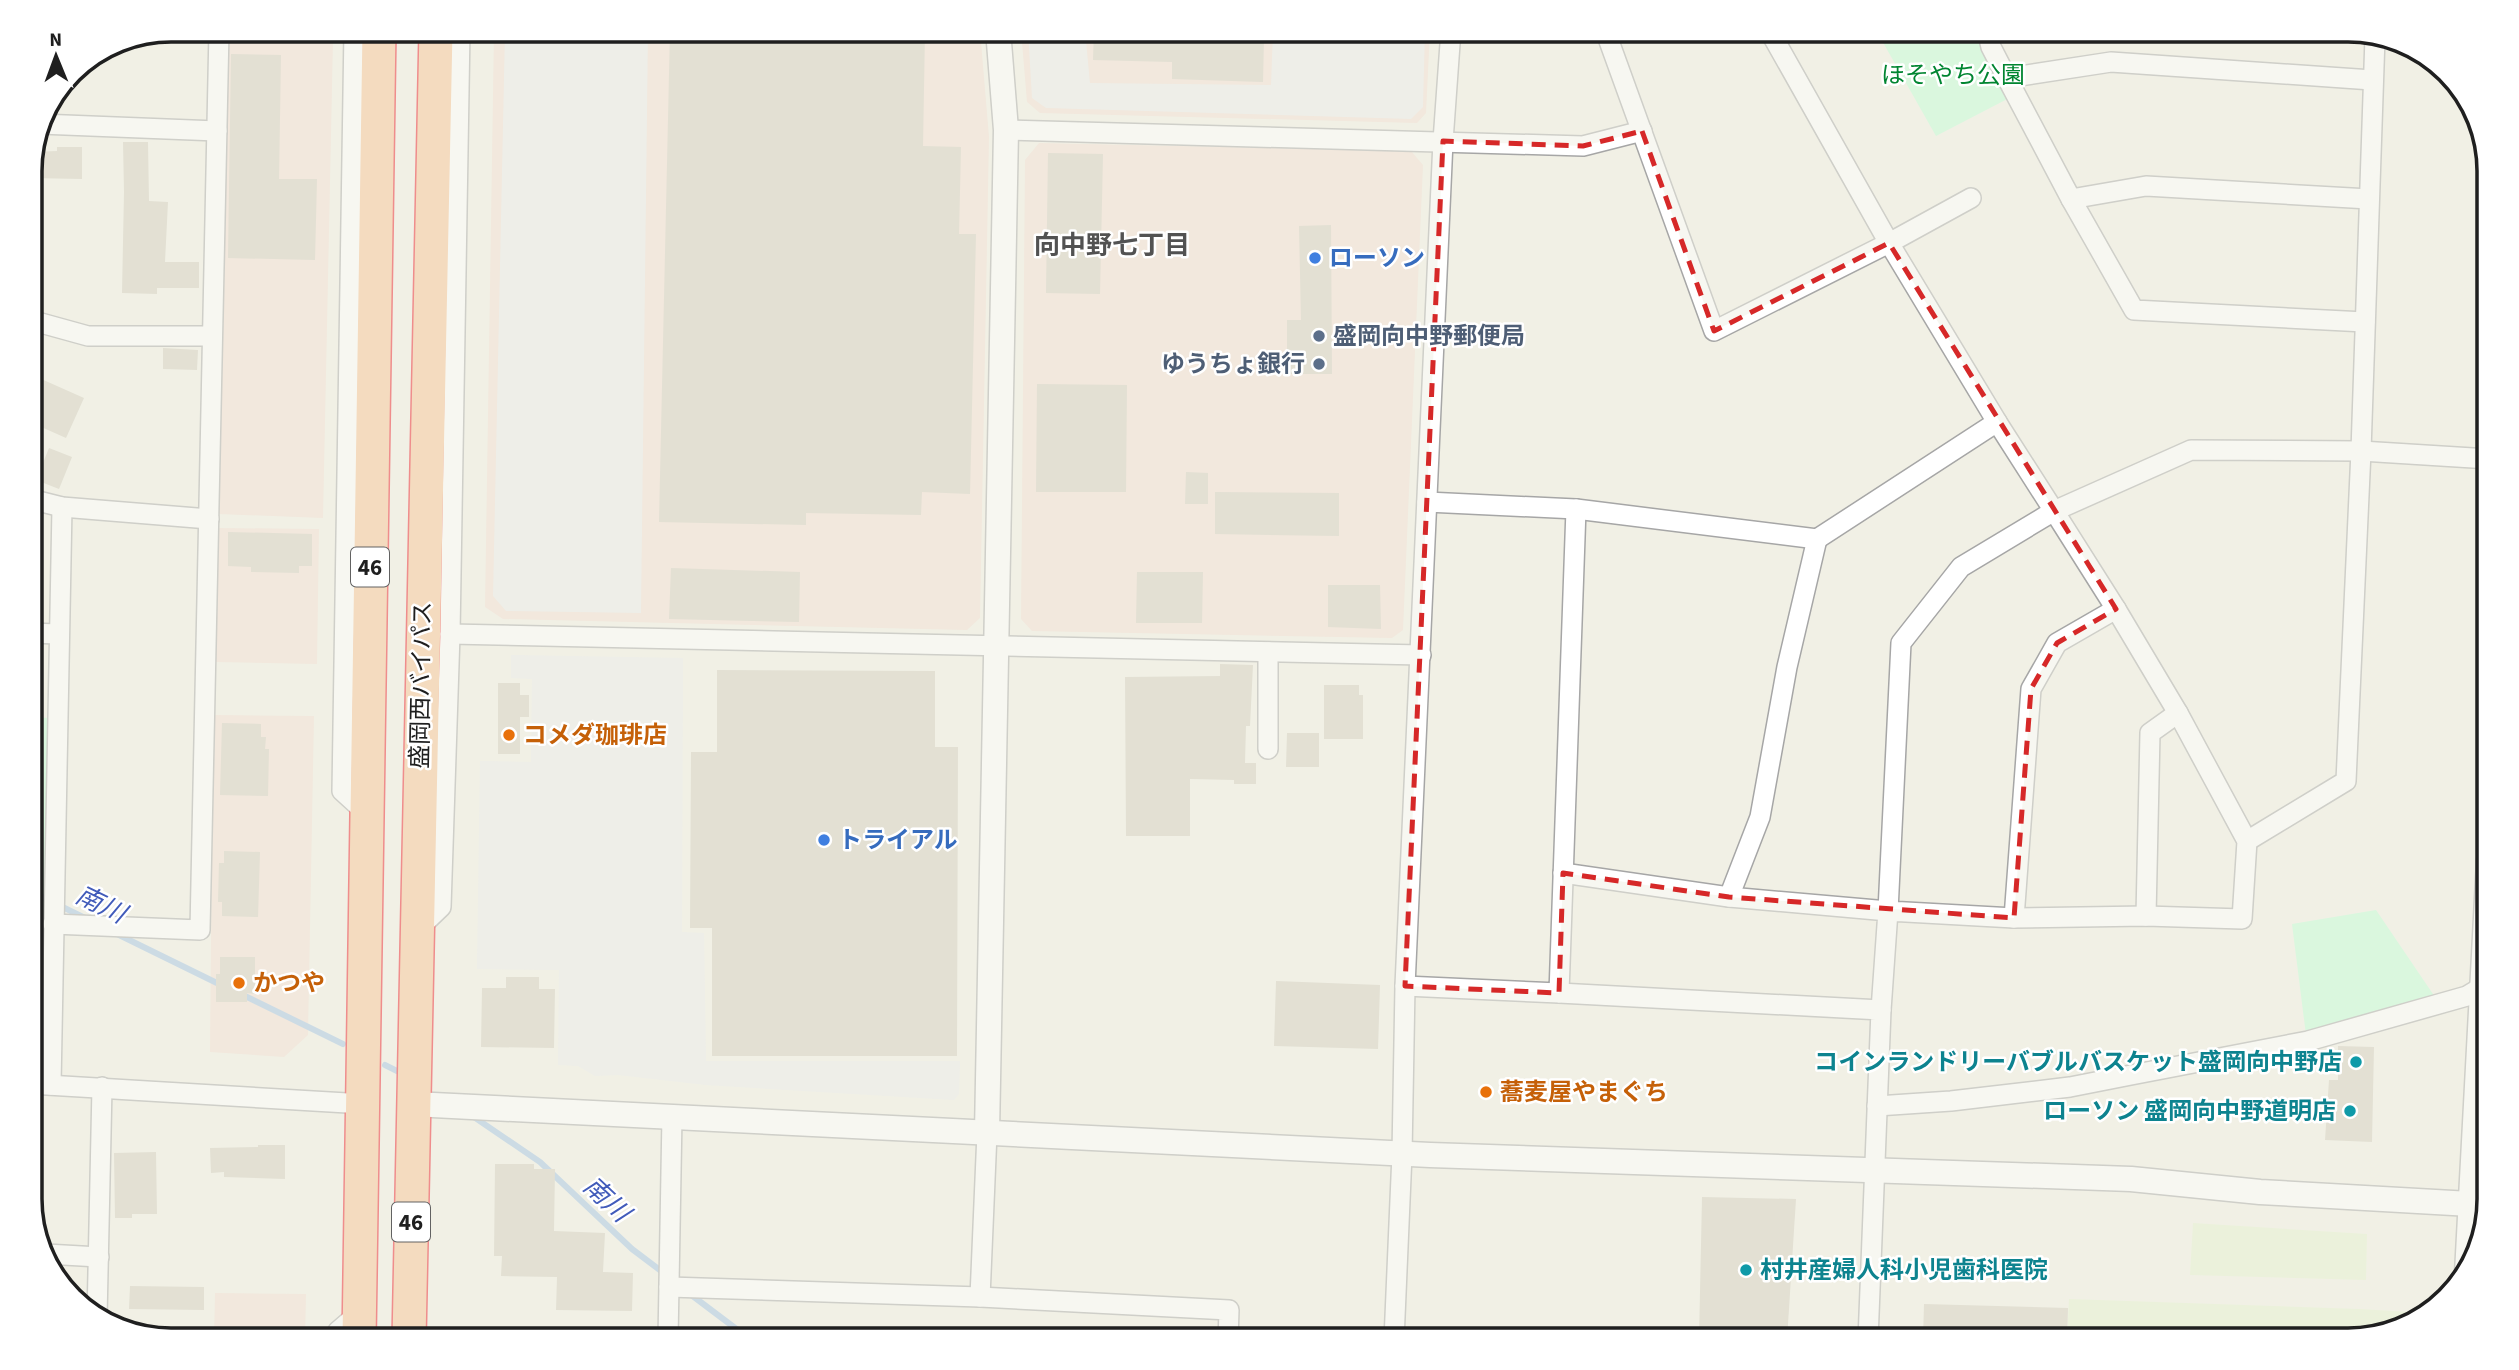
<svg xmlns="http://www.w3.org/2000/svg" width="2519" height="1370" viewBox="0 0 2519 1370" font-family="'Source Sans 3','Noto Sans JP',sans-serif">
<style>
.commercial{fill:#f3ddd2}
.farmland{fill:#e5f2ce}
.park{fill:#beffd6}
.parking{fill:#ebebeb}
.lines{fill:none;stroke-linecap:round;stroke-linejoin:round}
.stream{stroke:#a1c1e3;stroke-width:6}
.building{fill:#d2ccbd}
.minor-casing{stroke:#a6a6a6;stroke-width:22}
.tertiary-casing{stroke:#a6a6a6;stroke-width:27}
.trunk-casing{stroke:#ed1421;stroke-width:36}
.minor{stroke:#fff;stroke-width:19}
.tertiary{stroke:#fff;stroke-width:24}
.trunk{stroke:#f8c090;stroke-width:33}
.marked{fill:none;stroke:#d62828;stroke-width:5;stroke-dasharray:14 9;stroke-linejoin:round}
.shop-dot{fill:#3f7fe0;stroke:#fff;stroke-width:2.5}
.service-dot{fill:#5c6f8a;stroke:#fff;stroke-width:2.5}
.food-dot{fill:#e8710a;stroke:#fff;stroke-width:2.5}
.culture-dot{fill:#0f9aa8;stroke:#fff;stroke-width:2.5}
.labels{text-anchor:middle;stroke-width:5;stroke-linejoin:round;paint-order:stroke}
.shield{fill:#fff;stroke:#626262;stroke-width:2}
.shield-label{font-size:23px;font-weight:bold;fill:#1f1f1f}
.park-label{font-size:24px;fill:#018531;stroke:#fff}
.shop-label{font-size:24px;font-weight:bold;fill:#366cbe;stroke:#fff;text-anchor:start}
.service-label{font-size:24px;font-weight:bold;fill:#4e5e75;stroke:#fff;text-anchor:start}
.street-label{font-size:24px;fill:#1f1f1f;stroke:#fff}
.food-label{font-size:24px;font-weight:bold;fill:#c56008;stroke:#fff;text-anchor:start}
.culture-label{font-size:24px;font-weight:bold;fill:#0d838f;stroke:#fff;text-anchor:end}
.neighbourhood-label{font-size:26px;font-weight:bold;fill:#525252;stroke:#fff}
.water-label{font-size:26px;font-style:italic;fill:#415bba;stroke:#fff}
.rim{fill:none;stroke:#1f1f1f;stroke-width:3.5}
</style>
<rect width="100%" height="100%" fill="#f1f0e5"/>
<g class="commercial">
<path d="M 494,30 L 980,30 L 989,137 L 980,618 L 967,630 L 503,619 L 485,607 Z"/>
<path d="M 1021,30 L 1430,30 L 1426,113 L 1417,123 L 1040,113 L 1027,102 Z"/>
<path d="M 225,37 L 333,39 L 323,518 L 218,514 Z"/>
<path d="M 1039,143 L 1411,151 L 1423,165 L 1403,630 L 1392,638 L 1032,631 L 1021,619 L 1025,160 Z"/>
<path d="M 216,528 L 319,529 L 317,664 L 214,662 Z"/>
<path d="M 213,715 L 314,716 L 308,1035 L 284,1057 L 210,1052 Z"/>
<path d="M 215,1293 L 306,1294 L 305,1340 L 214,1340 Z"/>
</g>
<g class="farmland">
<path d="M 2193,1223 L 2367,1234 L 2366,1280 L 2190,1275 Z"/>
<path d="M 2069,1299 L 2359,1309 L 2427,1313 L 2419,1321 L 2349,1340 L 2067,1340 Z"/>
</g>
<g class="park">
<path d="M 1876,30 L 1987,30 L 2015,95 L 1936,136 Z"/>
<path d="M 30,717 L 49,718 L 43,1054 L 36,1060 L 30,1059 Z"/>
<path d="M 2376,910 L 2437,1000 L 2306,1035 L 2292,924 Z"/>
</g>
<g class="parking">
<path d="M 505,30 L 648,30 L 641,613 L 506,611 L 493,596 Z"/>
<path d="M 1028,30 L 1085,30 L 1090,83 L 1271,85 L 1273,30 L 1425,30 L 1423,107 L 1411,119 L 1046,108 L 1032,98 Z"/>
<path d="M 511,655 L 683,658 L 682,932 L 704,933 L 706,1061 L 960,1061 L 959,1094 L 954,1100 L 706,1085 L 618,1075 L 595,1076 L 578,1066 L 558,1065 L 559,970 L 477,969 L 480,761 L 531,762 L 532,679 L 511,678 Z"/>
<path d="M 30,989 L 36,989 L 35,1046 L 30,1046 Z"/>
</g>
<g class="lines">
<g class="stream">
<path d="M 30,891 L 85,918"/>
<path d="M 117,934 L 223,986"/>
<path d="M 239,993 L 343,1044"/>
<path d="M 385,1065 L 397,1071"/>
<path d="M 471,1115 L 540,1162 L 632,1249 L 665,1274"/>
<path d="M 690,1294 L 751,1340"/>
</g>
</g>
<g class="building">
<path d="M 670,30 L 925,30 L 923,146 L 961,147 L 959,234 L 976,234 L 970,494 L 922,492 L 921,515 L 806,513 L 806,525 L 659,522 Z"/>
<path d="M 1094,30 L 1259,30 L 1259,37 L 1264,37 L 1263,82 L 1172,79 L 1172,62 L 1093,60 Z"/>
<path d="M 231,54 L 281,55 L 279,179 L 317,179 L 315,260 L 228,258 Z"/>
<path d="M 123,142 L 148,142 L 149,201 L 168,202 L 165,262 L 199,262 L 199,288 L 157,288 L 157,294 L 122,293 L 124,192 Z"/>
<path d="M 57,147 L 82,147 L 82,179 L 30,178 L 33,152 L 57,151 Z"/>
<path d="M 1048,153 L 1103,154 L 1100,294 L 1046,293 Z"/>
<path d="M 1331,225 L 1332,374 L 1287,374 L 1287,320 L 1301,320 L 1299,226 Z"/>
<path d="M 163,348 L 198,350 L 197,370 L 163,369 Z"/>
<path d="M 30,374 L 84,398 L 66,438 L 30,422 Z"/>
<path d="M 1037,384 L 1127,385 L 1126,492 L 1036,492 Z"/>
<path d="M 49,448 L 72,457 L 59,489 L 36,480 Z"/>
<path d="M 1186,472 L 1208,473 L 1208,504 L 1185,504 Z"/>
<path d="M 1215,492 L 1339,493 L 1339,536 L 1215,534 Z"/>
<path d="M 228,532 L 312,534 L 312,566 L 299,566 L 299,573 L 251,572 L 251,567 L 228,566 Z"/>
<path d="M 671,568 L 800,572 L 799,622 L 669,619 Z"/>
<path d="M 1137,572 L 1203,572 L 1202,623 L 1136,623 Z"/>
<path d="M 1328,585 L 1380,585 L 1381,629 L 1328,627 Z"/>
<path d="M 1220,664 L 1253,665 L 1250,726 L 1246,726 L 1245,763 L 1256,763 L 1256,784 L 1234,784 L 1234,780 L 1190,779 L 1190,836 L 1126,836 L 1125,677 L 1220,676 Z"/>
<path d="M 717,670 L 935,671 L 935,747 L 958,747 L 957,1056 L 712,1056 L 712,928 L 690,928 L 691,752 L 717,752 Z"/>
<path d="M 498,683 L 520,683 L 520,695 L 529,695 L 529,717 L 520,717 L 520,754 L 498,754 Z"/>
<path d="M 1324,685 L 1359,685 L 1359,695 L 1363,695 L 1363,739 L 1324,739 Z"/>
<path d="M 222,723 L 261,724 L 261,737 L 266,737 L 265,749 L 269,749 L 268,796 L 220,795 Z"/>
<path d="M 1287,733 L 1319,733 L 1319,767 L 1286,767 Z"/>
<path d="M 224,851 L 260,852 L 258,917 L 222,916 L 222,902 L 218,902 L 219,863 L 224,863 Z"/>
<path d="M 220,957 L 255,957 L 255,994 L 247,993 L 247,1002 L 216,1002 L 216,974 L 220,974 Z"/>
<path d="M 506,977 L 539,977 L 539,989 L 555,989 L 554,1048 L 481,1047 L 482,988 L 506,988 Z"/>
<path d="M 1276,981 L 1380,985 L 1378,1049 L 1274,1046 Z"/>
<path d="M 2338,1046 L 2374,1047 L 2372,1142 L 2325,1140 L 2329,1080 L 2338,1080 Z"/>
<path d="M 258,1145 L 285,1145 L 285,1179 L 224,1177 L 224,1172 L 211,1173 L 210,1148 L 258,1147 Z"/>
<path d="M 156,1152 L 157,1214 L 132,1214 L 132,1218 L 115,1218 L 114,1153 Z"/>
<path d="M 495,1164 L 534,1164 L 534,1169 L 555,1169 L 554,1231 L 605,1233 L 603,1272 L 633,1273 L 632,1311 L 556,1310 L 557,1277 L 501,1276 L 502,1256 L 494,1256 Z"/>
<path d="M 1702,1197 L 1796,1199 L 1787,1340 L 1699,1340 Z"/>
<path d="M 130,1286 L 204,1287 L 204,1310 L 129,1309 Z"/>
<path d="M 1924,1304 L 2068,1308 L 2067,1340 L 1923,1340 Z"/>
</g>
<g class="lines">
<g class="minor-casing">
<g id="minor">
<path d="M 354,30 L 342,791 L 365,812"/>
<path d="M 1605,30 L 1714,331 L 1889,243 L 1971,198"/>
<path d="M 1987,30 L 1991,47 L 2007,78 L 2111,62 L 2372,80"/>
<path d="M 2007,78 L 2071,199 L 2146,186 L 2369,199"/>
<path d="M 40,124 L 217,131"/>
<path d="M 1006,130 L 1583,146 L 1642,131"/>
<path d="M 2071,199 L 2134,310 L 2365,322"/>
<path d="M 30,320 L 88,336 L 211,336"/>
<path d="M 1997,422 L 2054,511 L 2191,450 L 2361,451 L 2489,459"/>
<path d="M 30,499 L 62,507 L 209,519"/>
<path d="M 1427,502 L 1576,509 L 1817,539 L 1997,422 L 1889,243 L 1769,30"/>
<path d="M 30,633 L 58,634"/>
<path d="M 450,634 L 1421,655"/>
<path d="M 1268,652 L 1268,749"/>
<path d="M 2247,841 L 2346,781 L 2361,451 L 2375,37"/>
<path d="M 1563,873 L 1729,897 L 1888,911 L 2014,918 L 2146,916 L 2242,919 L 2247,841 L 2178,713 L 2116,609 L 2054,511 L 1961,567 L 1901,643 L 1888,911 L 1881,1010"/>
<path d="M 1729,897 L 1760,817 L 1787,667 L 1817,539"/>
<path d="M 2146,916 L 2150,733 L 2178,713"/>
<path d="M 2014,918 L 2031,689 L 2057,643 L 2116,609"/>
<path d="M 53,924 L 200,930 C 207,630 212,330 219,30"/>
<path d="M 416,931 L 441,907 L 450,634 L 460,30"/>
<path d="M 1405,986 L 1559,993 L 1576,509"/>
<path d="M 1559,993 L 1881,1010 L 1868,1340"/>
<path d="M 30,1084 L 364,1104"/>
<path d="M 51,1085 L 62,507"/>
<path d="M 1877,1106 L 1951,1101 L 2070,1087 L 2131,1075 L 2308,1041 L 2467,996 L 2482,987"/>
<path d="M 46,1254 L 99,1257"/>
<path d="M 669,1287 L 980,1297 L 1229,1310 L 1228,1340"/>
<path d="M 980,1297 L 987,1133"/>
<path d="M 97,1318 L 102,1087"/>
<path d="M 338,1340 L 338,1331 L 359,1313"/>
<path d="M 668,1340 L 672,1116"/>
<path d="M 1394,1340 L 1402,1154 L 1405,986 L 1443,141 L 1451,30"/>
</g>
</g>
<g class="tertiary-casing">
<g id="tertiary">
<path d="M 413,1104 L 1430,1155 L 2131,1179 L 2260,1192 L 2488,1205"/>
<path d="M 987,1133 L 1006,130 L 998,30"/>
<path d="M 2467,1273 L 2489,861"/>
</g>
</g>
<g class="trunk-casing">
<g id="trunk">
<path d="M 359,1340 L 379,30"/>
<path d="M 409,1340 L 436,30"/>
</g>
</g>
<use href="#minor" class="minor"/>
<use href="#tertiary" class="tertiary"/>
<use href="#trunk" class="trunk"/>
</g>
<path d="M0 0H2519V1370H0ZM 1642,131 L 1714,331 L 1889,243 L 2116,609 L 2057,643 L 2031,689 L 2014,918 L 1729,897 L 1563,873 L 1559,993 L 1405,986 L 1443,141 L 1583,146 Z" fill="#f1f0e5" fill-opacity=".55" fill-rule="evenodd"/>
<path class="marked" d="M 1642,131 L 1714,331 L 1889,243 L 2116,609 L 2057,643 L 2031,689 L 2014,918 L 1729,897 L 1563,873 L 1559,993 L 1405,986 L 1443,141 L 1583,146 Z"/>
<g class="shop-dot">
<circle cx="1315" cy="258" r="7"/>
<circle cx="824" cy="840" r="7"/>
</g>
<g class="service-dot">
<circle cx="1319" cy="336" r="7"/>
<circle cx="1319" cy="364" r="7"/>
</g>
<g class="food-dot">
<circle cx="509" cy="735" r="7"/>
<circle cx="239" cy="983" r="7"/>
<circle cx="1486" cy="1092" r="7"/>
</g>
<g class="culture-dot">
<circle cx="2356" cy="1062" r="7"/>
<circle cx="2350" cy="1111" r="7"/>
<circle cx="1746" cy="1270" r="7"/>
</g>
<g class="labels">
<g class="shield">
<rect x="351" y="547.5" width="38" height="39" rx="5"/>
<rect x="392" y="1202.5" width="38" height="39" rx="5"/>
</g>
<g class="shield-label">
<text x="370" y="575">46</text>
<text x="411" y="1230">46</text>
</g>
<g class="park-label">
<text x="1953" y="83">ほそやち公園</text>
</g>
<g class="shop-label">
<text x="1329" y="266">ローソン</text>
<text x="838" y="848">トライアル</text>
</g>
<g class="service-label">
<text x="1333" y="344">盛岡向中野郵便局</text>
<text x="1305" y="372" text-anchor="end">ゆうちょ銀行</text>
</g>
<g class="street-label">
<text transform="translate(421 685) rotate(-89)" y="8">盛岡西バイパス</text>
</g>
<g class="food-label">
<text x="523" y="743">コメダ珈琲店</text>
<text x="253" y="991">かつや</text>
<text x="1500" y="1100">蕎麦屋やまぐち</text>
</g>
<g class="culture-label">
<text x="2342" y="1070">コインランドリーバブルバスケット盛岡向中野店</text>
<text x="2336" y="1119">ローソン 盛岡向中野道明店</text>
<text x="1760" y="1278" text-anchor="start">村井産婦人科小児歯科医院</text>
</g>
<g class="neighbourhood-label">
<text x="1112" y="254">向中野七丁目</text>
</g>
<g class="water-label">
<text transform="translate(101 904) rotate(26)" y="9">南川</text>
<text transform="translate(607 1199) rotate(43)" y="9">南川</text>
</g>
</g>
<path d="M0 0H2519V1370H0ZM171 42H2348A129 129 0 0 1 2477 171V1199A129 129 0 0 1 2348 1328H171A129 129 0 0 1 42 1199V171A129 129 0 0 1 171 42Z" fill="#fff" fill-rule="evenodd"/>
<path class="rim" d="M171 42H2348A129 129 0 0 1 2477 171V1199A129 129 0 0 1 2348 1328H171A129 129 0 0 1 42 1199V171A129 129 0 0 1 171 42Z"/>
<g transform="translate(56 56) rotate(359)" stroke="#ffffff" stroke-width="5" paint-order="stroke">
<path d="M0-5L12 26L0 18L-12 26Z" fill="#1f1f1f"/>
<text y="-10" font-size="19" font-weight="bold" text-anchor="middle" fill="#1f1f1f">N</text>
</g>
</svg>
